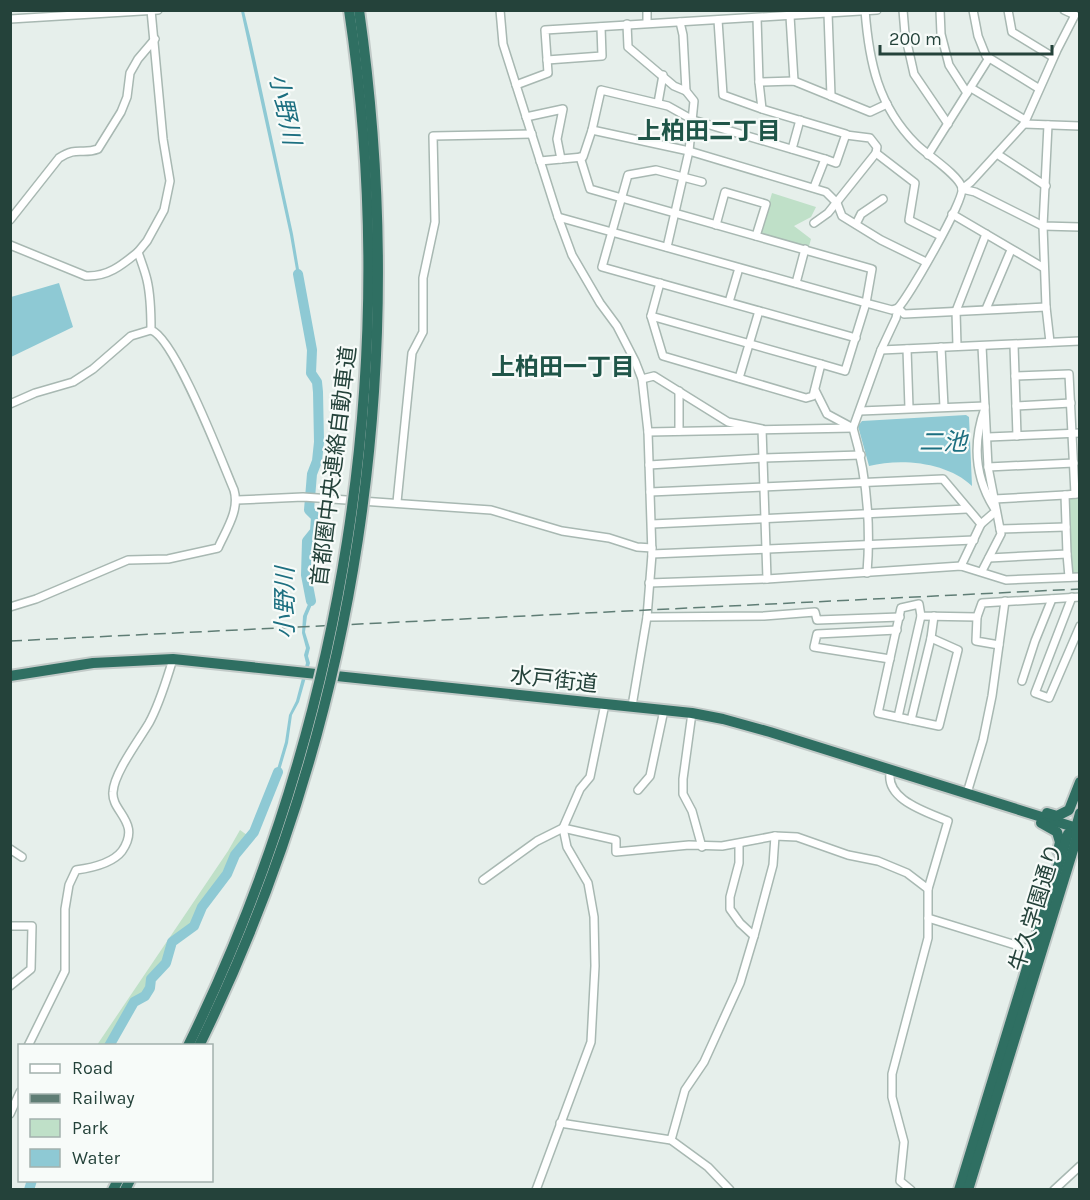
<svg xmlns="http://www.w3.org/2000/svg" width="1090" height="1200" viewBox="0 0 1090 1200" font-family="Karla,'Noto Sans JP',sans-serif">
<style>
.green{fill:#bfe0c8}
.water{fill:#8ec9d4}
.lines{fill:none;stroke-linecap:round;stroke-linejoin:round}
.river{stroke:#8ec9d4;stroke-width:10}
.minor-casing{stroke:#a8b8b2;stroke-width:10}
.highway-casing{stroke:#c2cac8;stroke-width:14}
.minor{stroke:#fff;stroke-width:7}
.highway{stroke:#2f6f62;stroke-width:10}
.rail{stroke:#5f7d75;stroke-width:1.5;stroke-dasharray:12 6;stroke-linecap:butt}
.highway-bridge-casing{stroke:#c2cac8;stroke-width:14;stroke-linecap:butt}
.highway-bridge{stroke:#2f6f62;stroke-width:10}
.labels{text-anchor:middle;stroke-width:4.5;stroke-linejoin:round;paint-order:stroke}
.street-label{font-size:22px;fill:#24423a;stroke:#f7fbf9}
.water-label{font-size:24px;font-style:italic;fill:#1c6f80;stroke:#f7fbf9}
.neighbourhood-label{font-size:24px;font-weight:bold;fill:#1f5548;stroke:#f7fbf9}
</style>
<rect width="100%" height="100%" fill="#e6efeb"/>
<g class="green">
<path d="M 772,193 L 816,207 L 811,217 L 794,226 L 811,239 L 808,250 L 760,234 Z"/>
<path d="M 1078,497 L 1079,573 L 1073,573 L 1070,570 L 1066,502 L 1070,498 Z"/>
<path d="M 240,830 L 247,835 L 231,854 L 219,880 L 200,904 L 193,925 L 177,934 L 173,939 L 167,956 L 149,979 L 149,988 L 132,1003 L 108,1045 L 97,1045 L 228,851 Z"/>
</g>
<g class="water">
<path d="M 241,11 L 244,11 L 251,40 L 293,234 L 302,287 L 299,287 L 290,235 Z"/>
<path d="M 59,283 L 73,327 L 11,357 L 11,297 Z"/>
<path d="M 966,415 L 969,417 L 972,486 C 947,462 901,458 869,466 L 858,426 L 862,421 Z"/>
<path d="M 310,587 L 313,602 L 307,616 L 305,632 L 310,648 L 308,656 L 310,663 L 299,702 L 292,715 L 288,743 L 276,784 L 273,783 L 285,742 L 289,715 L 296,701 L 306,663 L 304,655 L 306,648 L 302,633 L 303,616 L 309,602 L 307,588 Z"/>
</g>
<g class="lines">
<g class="river">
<path d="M 298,274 L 312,350 L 311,373 L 317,382 L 318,392 L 319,442 L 317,461 L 312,474 L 309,510 L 316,517 L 315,531 L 307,541 L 306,575 L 311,601"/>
<path d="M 109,1046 L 134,1002 L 145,996 L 150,988 L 151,979 L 166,963 L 172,942 L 194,926 L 202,907 L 227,874 L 235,855 L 254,832 L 278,772"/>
<path d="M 29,1190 L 32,1180"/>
</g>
<g class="minor-casing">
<g id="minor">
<path d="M 500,10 L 503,44 L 558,217 L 572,255 L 600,303 L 617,326 L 635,361 L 642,379 L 648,432 L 652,554 L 647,617 L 632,706"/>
<path d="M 647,10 L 647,23"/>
<path d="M 903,10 L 905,34 L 914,74 L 948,124"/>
<path d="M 940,10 L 941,34 L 949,65 L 967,93"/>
<path d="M 973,10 L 978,36 L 986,56 L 1038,88"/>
<path d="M 1008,10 L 1012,32 L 1053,57"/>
<path d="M 828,13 L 831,96"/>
<path d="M 790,16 L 794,81"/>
<path d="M 757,18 L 759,82 L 762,109 L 846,134 L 836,163 L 825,159 L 814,187"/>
<path d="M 10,19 L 158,10"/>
<path d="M 718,20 L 723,95 L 762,109"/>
<path d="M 627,24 L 628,47 L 674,86 L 686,91"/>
<path d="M 547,60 L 602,56 L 601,27"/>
<path d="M 759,82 L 794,81 L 870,112 L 887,104"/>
<path d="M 516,85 L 548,73 L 545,30 L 877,10"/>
<path d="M 971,88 L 1025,120"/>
<path d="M 658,103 L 663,75"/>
<path d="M 526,117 L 563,109 L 557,139 L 561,159"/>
<path d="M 1024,124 L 1080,126"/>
<path d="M 1048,125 L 1043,226 L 1046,307 L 1050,342"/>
<path d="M 592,130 L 601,90 L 668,106 L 693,120 L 825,159"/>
<path d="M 792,149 L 800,120"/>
<path d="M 876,153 L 915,183 L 909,220 L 941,236"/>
<path d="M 997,154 L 1046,186"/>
<path d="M 928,155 L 989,58"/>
<path d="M 580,157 L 590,189 L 872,269 L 866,303 L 845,371 L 821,364 L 813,396 L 806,398 L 663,356 L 651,316 L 660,283"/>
<path d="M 540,161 L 583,157 L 592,130 L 689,151 L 826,192 L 837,203 L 842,216 L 881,240 L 926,262"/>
<path d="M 702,182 L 656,170 L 628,175 L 602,267 L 856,338"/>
<path d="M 962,189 L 971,182 L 1024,124 L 1057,50 L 1075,15 L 1064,10"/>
<path d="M 962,189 L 975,192 L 1043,226 L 1080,227"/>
<path d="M 952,214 L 1044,268"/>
<path d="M 558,217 L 866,303 L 892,310 L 898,308 L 904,314 L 1046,307"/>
<path d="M 10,220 L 59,158 C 77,146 82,155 98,149 L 121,112 L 127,97 L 130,73 L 138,59 L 155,39"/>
<path d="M 814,223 L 828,213 L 876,153 L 877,147 L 870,138 L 846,135"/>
<path d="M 856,224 L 861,214 L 883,199"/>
<path d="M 716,225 L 725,192 L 766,204 L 756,236"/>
<path d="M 10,245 L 86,276 C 108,277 122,265 138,252"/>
<path d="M 667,247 L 689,151 L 694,101 L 686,91 L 683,35 L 680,22"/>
<path d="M 796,283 L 805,249"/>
<path d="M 729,302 L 739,268"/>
<path d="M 986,309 L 1011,250"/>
<path d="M 651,316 L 821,364"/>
<path d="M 1014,345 L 1017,436"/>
<path d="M 957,346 L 956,311 L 986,234"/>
<path d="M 982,346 L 988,467 L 1001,534 L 982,571"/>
<path d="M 941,347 L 944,407"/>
<path d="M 907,349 L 909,408"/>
<path d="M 881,350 L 1080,341"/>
<path d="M 1015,376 L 1069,374 L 1075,494"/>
<path d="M 739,378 L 759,311"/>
<path d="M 642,379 L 654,376 L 728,422 L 762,429 L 767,579"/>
<path d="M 815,390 L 827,414 L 853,428 C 867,476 871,523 867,573"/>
<path d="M 10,404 L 35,393 L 73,382 L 93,369 L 131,336 L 151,330"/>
<path d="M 1016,406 L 1071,403"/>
<path d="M 860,411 L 985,406"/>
<path d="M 679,431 L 679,391"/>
<path d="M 648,432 L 853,428 L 881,350 L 896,318 L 898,308 C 909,296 965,200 962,188 C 959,175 927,155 916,144 C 878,106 869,62 865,10"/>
<path d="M 988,437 L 1080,433"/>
<path d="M 649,465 L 763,458 L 861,455"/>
<path d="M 988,467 L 1074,463"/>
<path d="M 650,492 L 943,479 L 981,524 L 961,566"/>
<path d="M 994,499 L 1065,495"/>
<path d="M 237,500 L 303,497 L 491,510 L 562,531 L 609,538 L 637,547 L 652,548"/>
<path d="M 397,502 L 412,353 L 423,332 L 423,278 L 435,222 L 433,136 L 532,134"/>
<path d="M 652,524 L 967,509"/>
<path d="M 981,524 L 996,511 C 975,479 972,444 985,408"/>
<path d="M 1000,529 L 1066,527"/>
<path d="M 652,554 L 974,540"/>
<path d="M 1067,554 L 1069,577"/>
<path d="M 989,558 L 1067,554 L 1065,495 L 1077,494"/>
<path d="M 649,583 L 767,579 L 961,566 L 1006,580 L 1080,577"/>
<path d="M 1072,597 L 1035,693 L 1049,698 L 1080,626"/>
<path d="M 10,607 L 36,599 L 128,560 L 168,559 L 218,548 C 226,530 240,510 234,490 C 222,462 175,338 151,330 C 151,314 151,297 147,280 C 145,271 141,261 138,252 L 147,241 L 164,210 L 170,181 L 163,139 L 151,10"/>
<path d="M 647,617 L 764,616 L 815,612 L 817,620 L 900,617"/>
<path d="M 977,617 L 976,641 L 999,645"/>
<path d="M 931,638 L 958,650 L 939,726 L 878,713 L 901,608 L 919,604 L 921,616 L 977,617 L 982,603 L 1080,597"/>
<path d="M 890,659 L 814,647 L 817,634 L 897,630"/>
<path d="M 1022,681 L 1035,641 L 1052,599"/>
<path d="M 692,713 L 683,779 L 683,794 L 692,811 L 702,847"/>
<path d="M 898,717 L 921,616"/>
<path d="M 911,720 L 931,638 L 934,616"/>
<path d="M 891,769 C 882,799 927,812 948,821 L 928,889 L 928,938 L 892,1074 L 892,1097 L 904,1142 L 900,1181 L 911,1190"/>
<path d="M 638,790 L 650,776 L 664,710"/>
<path d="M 967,793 L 983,740 L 992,696 L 1005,601"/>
<path d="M 10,849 L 22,857"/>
<path d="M 483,880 L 537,841 L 563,828 L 616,840 L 616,852 L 689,845 L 722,846 L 775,836 L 797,837 L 848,855 L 878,861 L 907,873 L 928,889"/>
<path d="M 928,918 L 1035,951"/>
<path d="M 10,926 L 32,926 L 31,969 L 10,986"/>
<path d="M 754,936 L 773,865 L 775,836"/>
<path d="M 28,1046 L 65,971 L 65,909 L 69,885 L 76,870 C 91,868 112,864 122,851 C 142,822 111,812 113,792 C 114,773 139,740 149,723 C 160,703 166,681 173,659"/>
<path d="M 10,1114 L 20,1092"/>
<path d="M 560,1123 L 671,1140 L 708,1167 L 730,1190"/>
<path d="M 671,1140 L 685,1090 L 704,1062 L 740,983 L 754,936 L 740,923 L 730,909 L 730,897 L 739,863 L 739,844"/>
<path d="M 536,1190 L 591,1042 L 595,966 L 594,917 L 588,883 L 567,847 L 563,828 L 580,789 L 590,777 L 605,704"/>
<path d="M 1054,1190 L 1080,1166"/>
</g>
</g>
<g class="highway-casing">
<g id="highway">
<path d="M 10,676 L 93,663 L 173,659 L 692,713 L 723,719 L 770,732 L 1080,829"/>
<path d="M 1047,813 L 1057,816 L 1069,810 L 1080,782"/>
<path d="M 1041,823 L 1057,832 L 1060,842 L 1058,851"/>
<path d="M 113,1190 L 118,1180"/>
<path d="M 125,1190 L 130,1180"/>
<path d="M 959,1190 L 1068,834 L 1076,828"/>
<path d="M 968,1190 L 1077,837 L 1076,828 L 1080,813"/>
</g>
</g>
<use href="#minor" class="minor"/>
<use href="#highway" class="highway"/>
<path class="rail" d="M 10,641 L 1080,589"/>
<g class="highway-bridge-casing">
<g id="highway-bridge">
<path d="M 188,1046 C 345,725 402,363 349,10"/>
<path d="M 199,1046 C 358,722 410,367 359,10"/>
</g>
</g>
<use href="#highway-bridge" class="highway-bridge"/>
</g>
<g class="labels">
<g class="street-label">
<text transform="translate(333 466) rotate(-83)" y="8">首都圏中央連絡自動車道</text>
<text transform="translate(554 679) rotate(6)" y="8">水戸街道</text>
<text transform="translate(1035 907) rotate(-73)" y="8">牛久学園通り</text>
</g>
<g class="water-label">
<text transform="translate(285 109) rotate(78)" y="8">小野川</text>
<text x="943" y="450">二池</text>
<text transform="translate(285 603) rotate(-90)" y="8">小野川</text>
</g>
<g class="neighbourhood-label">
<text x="709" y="139">上柏田二丁目</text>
<text x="563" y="375">上柏田一丁目</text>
</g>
</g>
<rect width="1090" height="1200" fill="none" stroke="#24423a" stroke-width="24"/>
<rect x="18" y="1044" width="195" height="138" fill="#f7fbf9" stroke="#a3b1ad" stroke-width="1.5"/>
<rect x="30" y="1064" width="30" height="9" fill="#ffffff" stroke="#a3b1ad" stroke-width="1.5"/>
<text x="72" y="1074" font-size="18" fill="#24423a">Road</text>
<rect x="30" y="1094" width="30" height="9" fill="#5f7d75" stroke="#a3b1ad" stroke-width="1.5"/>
<text x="72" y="1104" font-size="18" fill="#24423a">Railway</text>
<rect x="30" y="1119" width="30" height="18" fill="#bfe0c8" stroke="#a3b1ad" stroke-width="1.5"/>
<text x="72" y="1134" font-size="18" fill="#24423a">Park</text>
<rect x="30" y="1149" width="30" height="18" fill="#8ec9d4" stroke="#a3b1ad" stroke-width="1.5"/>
<text x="72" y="1164" font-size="18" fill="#24423a">Water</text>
<path d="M880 45v9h172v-9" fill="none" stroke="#24423a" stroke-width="3"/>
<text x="889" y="45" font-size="18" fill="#24423a" stroke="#f7fbf9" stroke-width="4.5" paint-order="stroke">200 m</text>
</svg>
